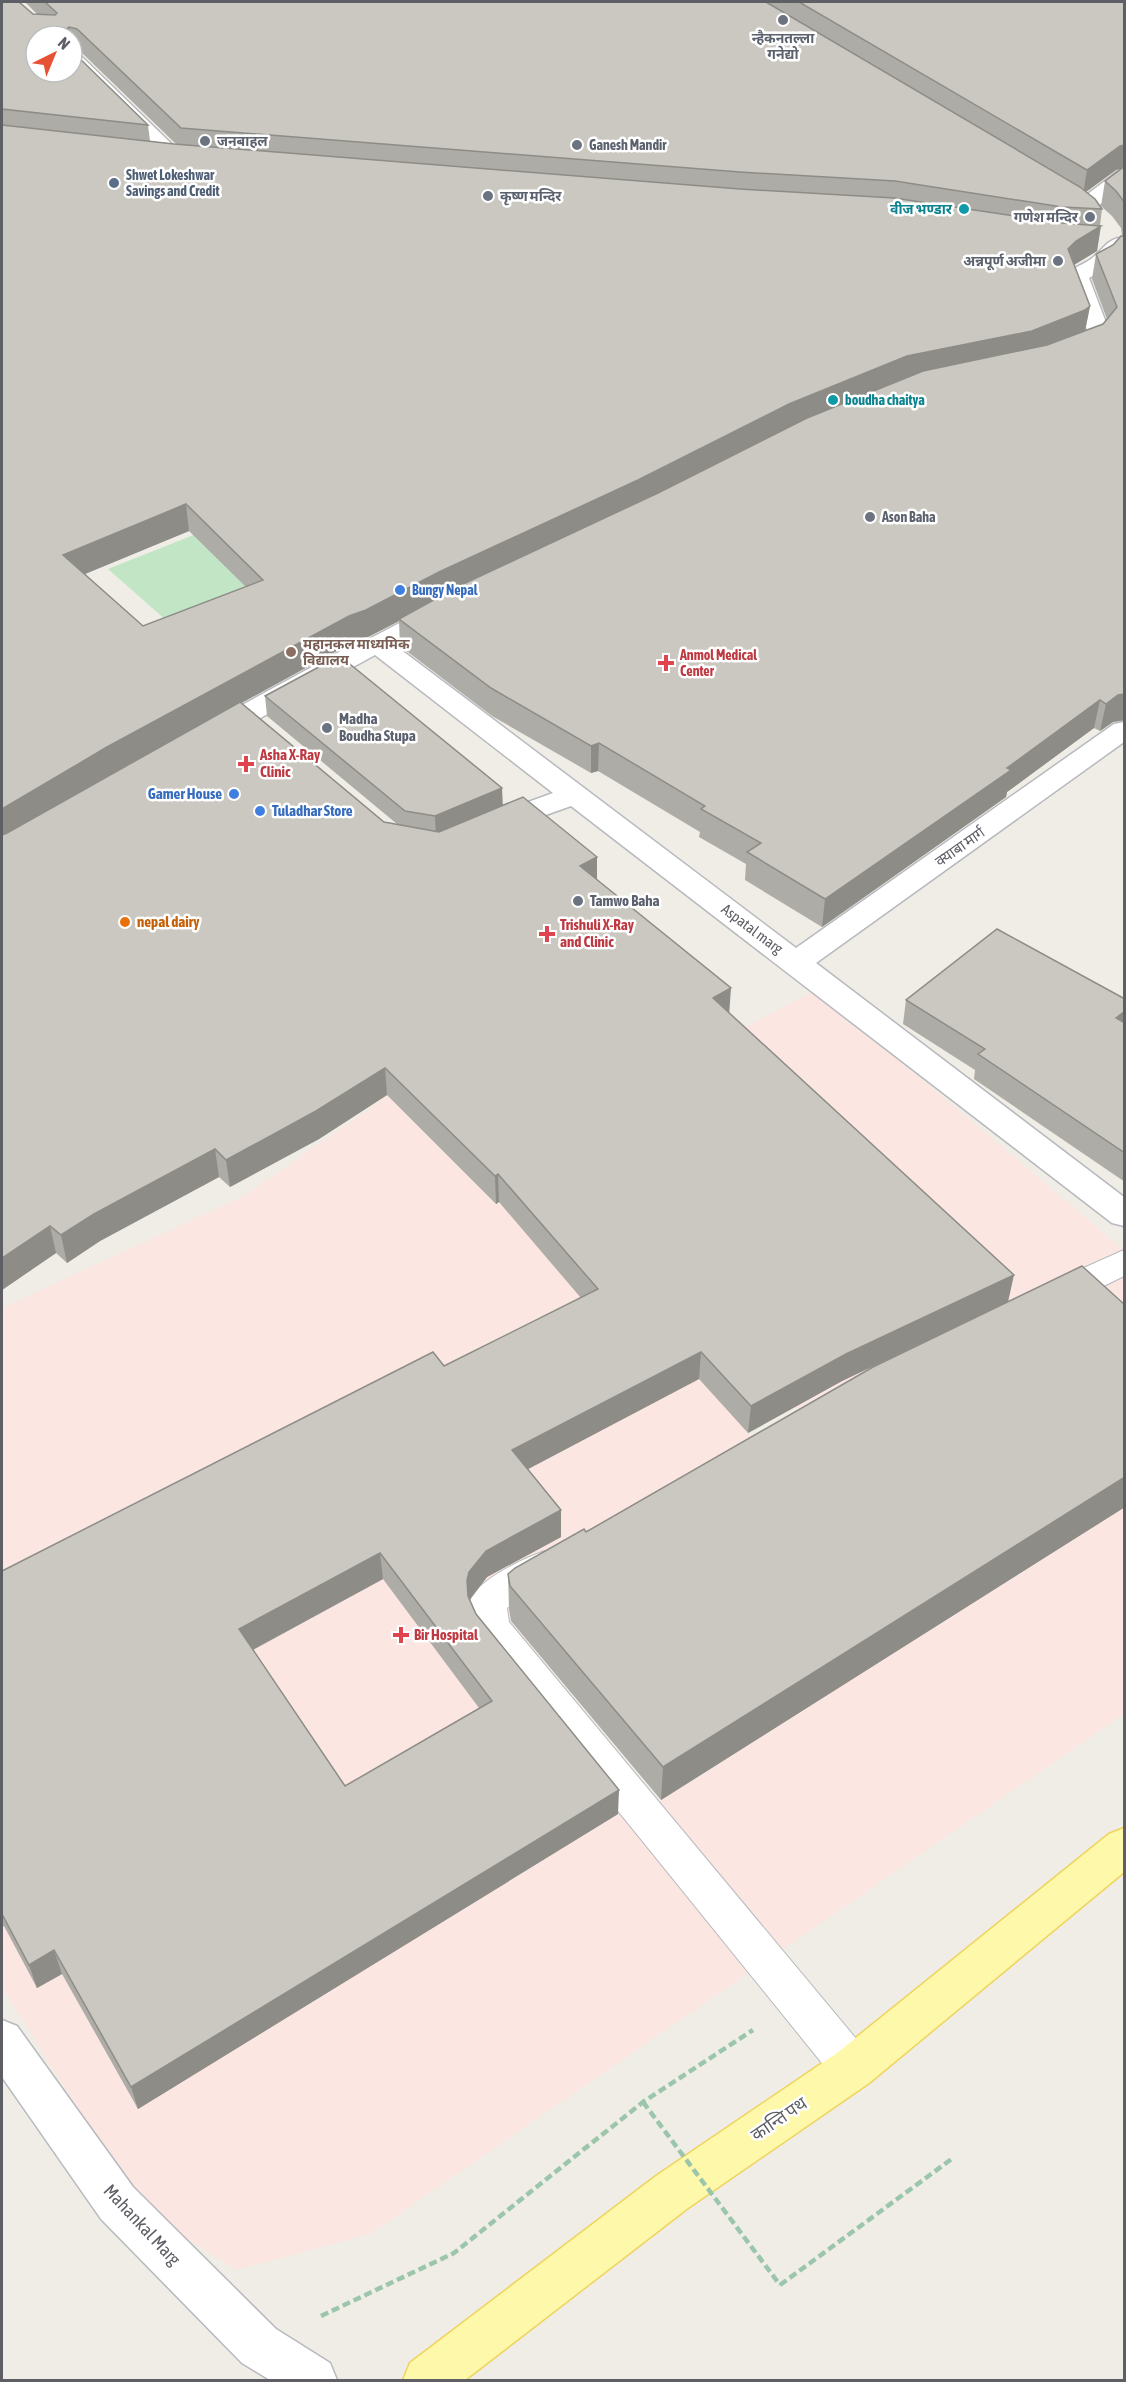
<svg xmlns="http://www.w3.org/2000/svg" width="1126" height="2382" viewBox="0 0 1126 2382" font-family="'Asap Condensed','Noto Sans Devanagari',sans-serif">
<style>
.medical{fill:#fbe6e2;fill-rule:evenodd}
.green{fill:#c2e6c5}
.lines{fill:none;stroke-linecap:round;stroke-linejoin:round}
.service-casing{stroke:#b7b9be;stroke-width:2}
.minor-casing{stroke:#b7b9be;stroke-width:3}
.primary-casing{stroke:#efd45d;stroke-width:3}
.path{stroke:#9bc6ac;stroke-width:4.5;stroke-dasharray:8 4;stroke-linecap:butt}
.service{fill:#fff;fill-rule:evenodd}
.minor{fill:#fff;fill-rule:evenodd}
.primary{fill:#fef8ab;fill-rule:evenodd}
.path-bridge{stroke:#9bc6ac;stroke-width:4.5;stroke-dasharray:8 4;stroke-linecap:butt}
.wall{fill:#aeaca6;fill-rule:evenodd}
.shaded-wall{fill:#8d8c87}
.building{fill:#cac8c1;stroke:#8d8c87;stroke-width:1.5;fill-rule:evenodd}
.worship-dot{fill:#6b7280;stroke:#fff;stroke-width:2}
.service-dot{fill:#5c6f8a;stroke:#fff;stroke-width:2}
.culture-dot{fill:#0f9aa8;stroke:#fff;stroke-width:2}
.shop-dot{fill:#3f7fe0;stroke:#fff;stroke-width:2}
.education-dot{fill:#8d6e63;stroke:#fff;stroke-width:2}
.health-dot{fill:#e0444e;stroke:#fff;stroke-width:2}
.food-dot{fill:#e8710a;stroke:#fff;stroke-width:2}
.labels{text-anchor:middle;stroke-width:5;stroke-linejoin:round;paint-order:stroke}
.far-worship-label{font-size:14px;font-weight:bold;fill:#5b616d;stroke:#fff;text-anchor:start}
.far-service-label{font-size:14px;font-weight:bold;fill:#4e5e75;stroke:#fff;text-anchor:start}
.far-culture-label{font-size:14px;font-weight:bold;fill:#0d838f;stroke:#fff;text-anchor:end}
.far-shop-label{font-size:14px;font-weight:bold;fill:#366cbe;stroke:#fff;text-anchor:start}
.far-education-label{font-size:14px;font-weight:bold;fill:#785e54;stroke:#fff;text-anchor:start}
.far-health-label{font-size:14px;font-weight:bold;fill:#be3a42;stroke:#fff;text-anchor:start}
.worship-label{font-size:15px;font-weight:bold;fill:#5b616d;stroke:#fff;text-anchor:start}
.health-label{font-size:15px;font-weight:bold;fill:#be3a42;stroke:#fff;text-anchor:start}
.shop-label{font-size:15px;font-weight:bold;fill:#366cbe;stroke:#fff;text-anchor:end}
.street-label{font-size:15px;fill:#5d5f65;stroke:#fff}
.food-label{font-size:15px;font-weight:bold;fill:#c56008;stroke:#fff;text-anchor:start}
.near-street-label{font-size:18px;fill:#5d5f65;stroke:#fff}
</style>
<rect width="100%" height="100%" fill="#efede5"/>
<path class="medical" d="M 816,990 L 1124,1250 L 1124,1350 L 940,1322 L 881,1353 L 908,1380 L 818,1432 L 791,1403 L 745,1429 L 773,1460 L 506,1614 L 655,1804 L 1124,1507 L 1124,1714 L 370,2234 L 237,2270 L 142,2211 L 2,1987 L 2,1786 L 348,1811 L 243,1655 L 464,1535 L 2,1601 L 2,1308 L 244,1196 L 429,1067 L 571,1118 ZM 562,1274 L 762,1346 L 598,1317 Z"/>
<path class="green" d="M 196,534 L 255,596 L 175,628 L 108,569 Z"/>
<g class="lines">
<g class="service-casing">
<g id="service">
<path d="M 1124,1250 L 1124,1276 L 1067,1304 L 1055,1307 L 1043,1304 L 1039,1295 L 1043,1286 Z"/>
<path d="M 545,1551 L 558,1555 L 563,1566 L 558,1577 L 507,1608 L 509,1622 L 868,2053 L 874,2068 L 868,2083 L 853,2089 L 838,2083 L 479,1639 C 474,1629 469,1615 470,1603 C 472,1582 527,1557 545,1551 Z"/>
</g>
</g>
<g class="minor-casing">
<g id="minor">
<path d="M 72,52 L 79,54 L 184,156 L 187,160 L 184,164 L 170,164 L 72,68 Z"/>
<path d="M 1124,170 L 1124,185 C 1111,195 1094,215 1077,210 L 1074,206 L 1077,202 L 1117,172 Z"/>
<path d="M 1118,238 L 1124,239 L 1124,249 L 1108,268 L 1089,278 L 1110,333 C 1100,348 1078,360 1060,356 L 1057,351 C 1064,341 1079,341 1088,332 L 1066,276 C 1072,267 1083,265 1091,259 C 1101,252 1106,241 1118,238 Z"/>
<path d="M 439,604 L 448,607 L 452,612 L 448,617 L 396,646 L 796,948 L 1114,724 L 1124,722 L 1124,742 L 816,963 L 1124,1197 L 1124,1226 L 1112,1223 L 571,806 L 504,830 L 494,833 L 484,830 L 480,824 L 484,818 L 553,793 L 375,655 L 222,739 L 212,741 L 202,739 L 198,733 L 202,727 L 352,645 L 369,639 L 430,607 Z"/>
<path d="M 2,2020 L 17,2026 L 133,2187 L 276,2329 L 330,2363 L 337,2380 L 270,2380 L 242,2363 L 101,2219 L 2,2077 Z"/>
</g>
</g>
<g class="primary-casing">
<path id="primary" d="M 1124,1828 L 1124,1872 L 869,2083 L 688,2208 L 465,2380 L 403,2380 L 410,2363 L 656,2176 L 837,2053 L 1109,1834 Z"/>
</g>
<g class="path">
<path d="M 780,2285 L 953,2158"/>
<path d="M 321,2316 L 454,2253 L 643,2102 L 753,2030"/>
</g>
<use href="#service" class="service"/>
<use href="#minor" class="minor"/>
<use href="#primary" class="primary"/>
<path class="path-bridge" d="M 643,2102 L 780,2285"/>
</g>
<g class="wall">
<path d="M 2,2 L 33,14 L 38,15 L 25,2 L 1125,2 L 1125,720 L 1113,722 L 1100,731 L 1094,728 L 1007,792 L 1006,797 L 822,927 L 745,880 L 746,864 L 699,837 L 700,832 L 598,771 L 591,773 L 492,716 L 400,646 L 399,621 L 368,637 L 351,643 L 241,703 L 384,822 L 397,824 L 267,716 L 265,696 L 341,655 L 341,657 L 503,806 L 597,857 L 597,879 L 729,1013 L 1008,1302 L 1125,1305 L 1125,1507 L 661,1800 L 511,1621 L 509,1609 L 508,1574 L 586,1532 L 935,1337 L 842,1381 L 748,1433 L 699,1379 L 528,1469 L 561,1510 L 561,1537 L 487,1577 L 470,1600 L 476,1614 L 618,1814 L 138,2109 L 62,1974 L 37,1988 L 4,1926 L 2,1927 L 2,1571 L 444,1366 L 581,1298 L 499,1202 L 496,1204 L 387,1095 L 319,1139 L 230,1187 L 219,1177 L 100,1241 L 67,1263 L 56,1253 L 2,1290 ZM 36,36 L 72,36 L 72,50 L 81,52 L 176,144 L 150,141 L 148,125 ZM 1121,169 L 1105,181 L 1101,206 L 1112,216 L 1121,228 L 1122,236 L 1113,245 L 1096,254 L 1092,279 L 1107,319 L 1103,324 L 1085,331 L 1090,306 L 1074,265 L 1097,251 L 1102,209 L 1086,192 L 1116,170 ZM 189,531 L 246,587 L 143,626 L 85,574 ZM 383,1579 L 479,1708 L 345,1786 L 253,1650 Z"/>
<path d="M 1125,999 L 1125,1182 L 974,1079 L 975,1070 L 903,1024 L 906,1000 Z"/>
</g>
<g class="shaded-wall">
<path d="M 69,27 L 71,36 L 67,36 L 66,29 Z"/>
<path d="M 1125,145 L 1125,168 L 1116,170 L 1083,194 L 1087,170 L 1120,146 Z"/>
<path d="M 1101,226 L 1097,251 L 1072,266 L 1068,249 L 1076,241 Z"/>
<path d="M 1090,306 L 1085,331 L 637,506 L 399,619 L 399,621 L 368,637 L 351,643 L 112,774 L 2,840 L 2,809 L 107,747 L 349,616 L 789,404 L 907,356 Z"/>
<path d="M 186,504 L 189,531 L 68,581 L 63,555 Z"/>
<path d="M 1125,694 L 1125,720 L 1113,722 L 1100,731 L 1106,704 L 1118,695 Z"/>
<path d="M 1100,700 L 1094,728 L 1007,792 L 1006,797 L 822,927 L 825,899 Z"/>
<path d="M 599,743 L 598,771 L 591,773 L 591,746 Z"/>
<path d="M 502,788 L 503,808 L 436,837 L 435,816 Z"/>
<path d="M 597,857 L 597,885 L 580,866 Z"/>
<path d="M 731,988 L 729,1016 L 713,998 Z"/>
<path d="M 1125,1011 L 1125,1031 L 1116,1018 Z"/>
<path d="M 385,1068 L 387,1095 L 319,1139 L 230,1187 L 226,1160 Z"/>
<path d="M 215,1149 L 219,1177 L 100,1241 L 67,1263 L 61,1235 L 94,1214 Z"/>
<path d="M 498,1174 L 499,1202 L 496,1204 L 495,1176 Z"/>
<path d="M 50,1226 L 56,1253 L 2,1290 L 2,1258 Z"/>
<path d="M 1014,1275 L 1008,1302 L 842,1381 L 748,1433 L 751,1406 L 846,1354 Z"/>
<path d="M 701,1352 L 699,1379 L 513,1477 L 512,1450 Z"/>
<path d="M 1125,1477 L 1125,1507 L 661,1800 L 663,1767 Z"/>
<path d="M 561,1510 L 561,1537 L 487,1577 L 470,1599 L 468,1606 L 467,1580 L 469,1572 L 486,1551 Z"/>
<path d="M 380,1553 L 383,1579 L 243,1655 L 239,1629 Z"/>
<path d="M 619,1790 L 618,1814 L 138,2109 L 131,2087 Z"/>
<path d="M 54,1950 L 62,1974 L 37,1988 L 29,1965 Z"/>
</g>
<g class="building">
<path d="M 2,2 L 19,2 L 33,14 L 55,15 L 57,13 L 45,2 L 766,2 L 1080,187 L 1095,199 L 1102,209 L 1062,207 L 895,181 L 740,172 L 181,128 L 77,29 L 69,27 L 66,29 L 67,36 L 36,36 L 36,72 L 72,72 L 72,51 L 148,125 L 2,109 Z"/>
<path d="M 799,2 L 1125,2 L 1125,145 L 1120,146 L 1087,170 Z"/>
<path d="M 2,125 L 174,144 L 740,189 L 894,198 L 1062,223 L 1101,226 L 1076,241 L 1068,249 L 1090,306 L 1085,310 L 1032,331 L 907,356 L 789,404 L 638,480 L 439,572 L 366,610 L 349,616 L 107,747 L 2,809 ZM 186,504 L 263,580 L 143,626 L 63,555 Z"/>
<path d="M 1125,166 L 1125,203 L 1116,191 L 1105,181 Z"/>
<path d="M 1121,236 L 1125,236 L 1125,694 L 1118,695 L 1106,704 L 1100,700 L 1007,768 L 1011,770 L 825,899 L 747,852 L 761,843 L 701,809 L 705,806 L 599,743 L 591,746 L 491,688 L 399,619 L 459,586 L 658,493 L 807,418 L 923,371 L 1047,345 L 1103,324 L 1117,307 L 1096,254 L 1113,245 Z"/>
<path d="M 341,655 L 340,656 L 502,788 L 435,816 L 405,811 L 265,696 Z"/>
<path d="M 240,702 L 384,822 L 439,832 L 523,797 L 597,857 L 580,866 L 731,988 L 713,998 L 1014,1275 L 846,1354 L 751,1406 L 701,1352 L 512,1450 L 561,1510 L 486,1551 L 469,1572 L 467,1580 L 468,1596 L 476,1614 L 619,1790 L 131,2087 L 54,1950 L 29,1965 L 2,1914 L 2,1571 L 433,1352 L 444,1366 L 598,1289 L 498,1174 L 495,1176 L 385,1068 L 316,1111 L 226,1160 L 215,1149 L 94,1214 L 61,1235 L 50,1226 L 2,1258 L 2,835 L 7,833 ZM 380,1553 L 492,1701 L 345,1786 L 239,1629 Z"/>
<path d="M 997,929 L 1125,999 L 1125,1011 L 1116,1018 L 1125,1023 L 1125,1153 L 978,1054 L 985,1049 L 906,1000 Z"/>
<path d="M 1082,1266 L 1125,1305 L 1125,1477 L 663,1767 L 510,1586 L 508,1574 L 515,1568 L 584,1529 L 586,1532 L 873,1367 Z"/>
</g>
<g class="worship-dot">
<circle cx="783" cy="20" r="6"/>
<circle cx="205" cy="141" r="6"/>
<circle cx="577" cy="145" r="6"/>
<circle cx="488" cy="196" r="6"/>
<circle cx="1090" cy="217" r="6"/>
<circle cx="1058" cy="261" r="6"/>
<circle cx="870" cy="517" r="6"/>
<circle cx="327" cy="728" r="6"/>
<circle cx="578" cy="901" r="6"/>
</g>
<circle class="service-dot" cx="114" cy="183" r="6"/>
<g class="culture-dot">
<circle cx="964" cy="209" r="6"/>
<circle cx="833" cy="400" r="6"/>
</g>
<g class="shop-dot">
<circle cx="400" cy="590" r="6"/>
<circle cx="234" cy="794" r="6"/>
<circle cx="260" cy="811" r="6"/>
</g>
<circle class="education-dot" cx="291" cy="652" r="6"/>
<g class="health-dot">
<path d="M663 654h6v6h6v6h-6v6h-6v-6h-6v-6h6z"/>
<path d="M243 755h6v6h6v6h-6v6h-6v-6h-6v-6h6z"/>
<path d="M544 925h6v6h6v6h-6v6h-6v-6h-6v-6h6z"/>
<path d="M398 1626h6v6h6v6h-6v6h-6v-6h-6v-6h6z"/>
</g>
<circle class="food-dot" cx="125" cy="922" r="6"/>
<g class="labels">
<g class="far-worship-label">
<text x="783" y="43" text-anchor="middle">न्हैकनतल्ला<tspan x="783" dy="16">गनेद्यो</tspan></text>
<text x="217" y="146">जनबाहल</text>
<text x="589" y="150">Ganesh Mandir</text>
<text x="500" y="201">कृष्ण मन्दिर</text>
<text x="1078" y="222" text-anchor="end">गणेश मन्दिर</text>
<text x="1046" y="266" text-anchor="end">अन्नपूर्ण अजीमा</text>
<text x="882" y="522">Ason Baha</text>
</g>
<g class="far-service-label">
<text x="126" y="180">Shwet Lokeshwar<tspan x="126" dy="16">Savings and Credit</tspan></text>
</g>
<g class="far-culture-label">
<text x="952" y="214">वीज भण्डार</text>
<text x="845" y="405" text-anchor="start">boudha chaitya</text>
</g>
<g class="far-shop-label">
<text x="412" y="595">Bungy Nepal</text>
</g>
<g class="far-education-label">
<text x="303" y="649">महानकल माध्यमिक<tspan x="303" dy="16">विद्यालय</tspan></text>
</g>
<g class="far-health-label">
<text x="680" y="660">Anmol Medical<tspan x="680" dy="16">Center</tspan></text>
</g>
<g class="worship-label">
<text x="339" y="724">Madha<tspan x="339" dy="17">Boudha Stupa</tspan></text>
<text x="590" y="906">Tamwo Baha</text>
</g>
<g class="health-label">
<text x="260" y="760">Asha X-Ray<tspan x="260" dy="17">Clinic</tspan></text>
<text x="560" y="930">Trishuli X-Ray<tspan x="560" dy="17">and Clinic</tspan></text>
<text x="414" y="1640">Bir Hospital</text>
</g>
<g class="shop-label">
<text x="222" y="799">Gamer House</text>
<text x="272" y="816" text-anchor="start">Tuladhar Store</text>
</g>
<g class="street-label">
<text transform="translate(960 847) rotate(-35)" y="5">क्याबा मार्ग</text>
<text transform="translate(752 929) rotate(37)" y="5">Aspatal marg</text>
</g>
<g class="food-label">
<text x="137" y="927">nepal dairy</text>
</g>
<g class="near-street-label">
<text transform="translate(779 2119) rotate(-34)" y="6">कान्ति पथ</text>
<text transform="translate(142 2225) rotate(47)" y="6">Mahankal Marg</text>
</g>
</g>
<rect width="1126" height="2382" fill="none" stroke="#5d5f65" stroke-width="6"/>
<g transform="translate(54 54) rotate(43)"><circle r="28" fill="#ffffff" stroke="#bebfc1" stroke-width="1.5"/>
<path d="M0-4.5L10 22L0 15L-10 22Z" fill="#e65233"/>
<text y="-9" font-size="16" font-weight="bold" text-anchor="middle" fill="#5d5f65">N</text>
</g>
</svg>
